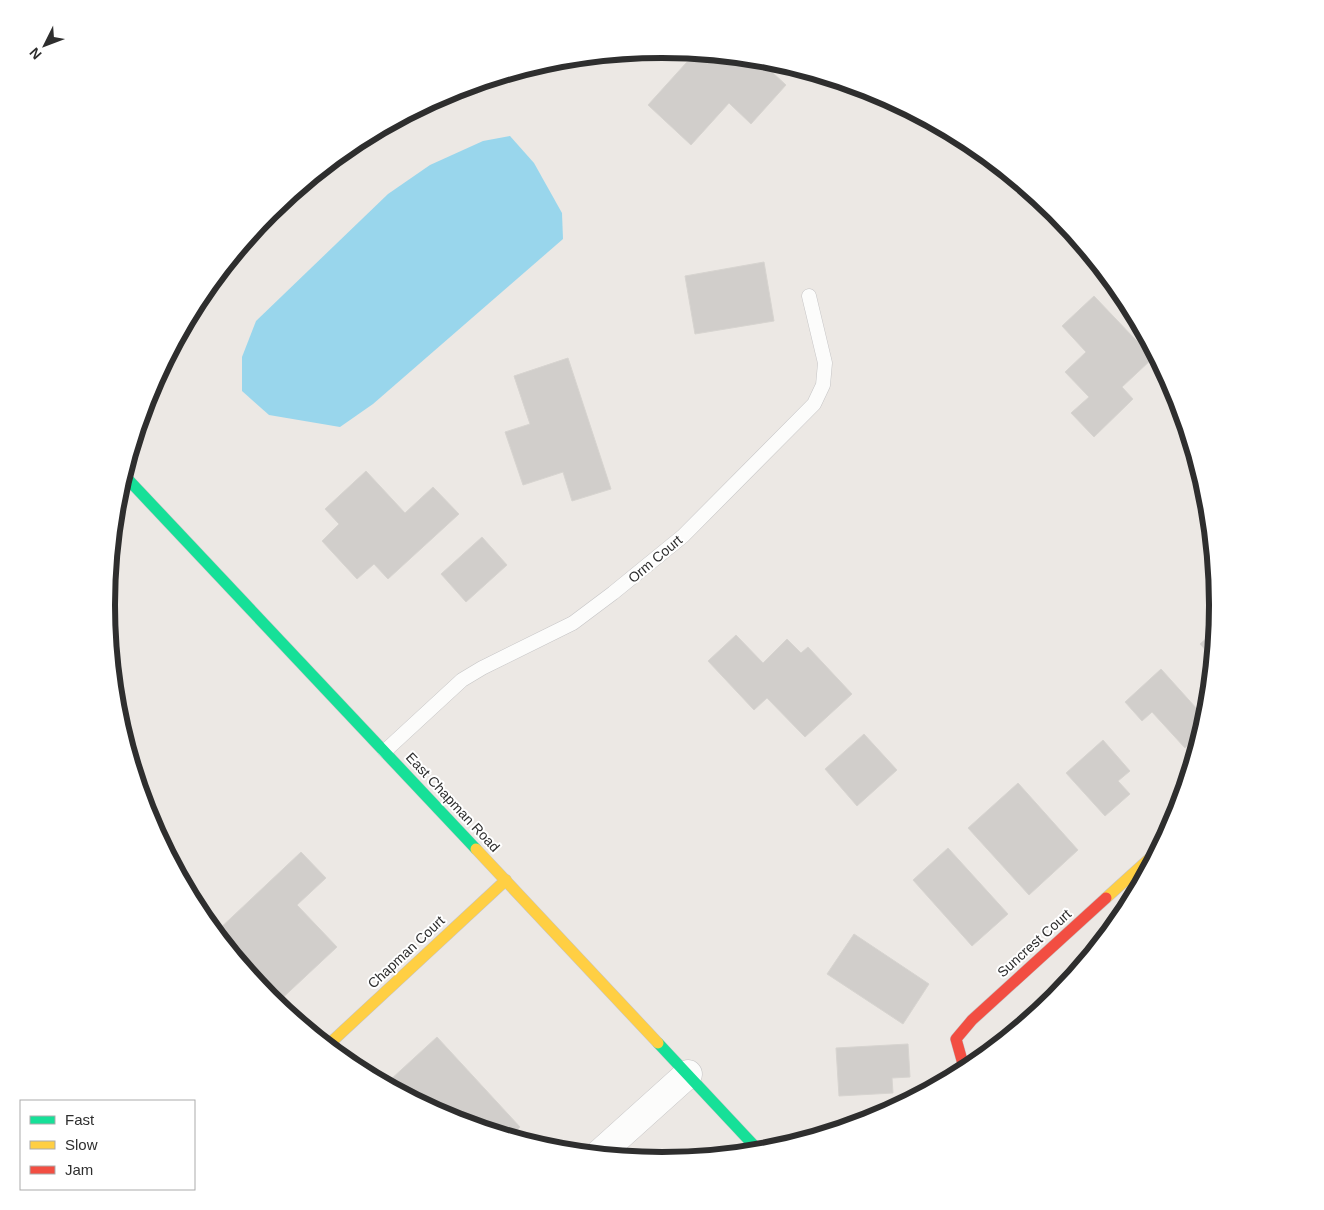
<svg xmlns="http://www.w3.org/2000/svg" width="1324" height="1210" viewBox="0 0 1324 1210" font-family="Arial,sans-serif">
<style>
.water{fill:#99d6ec}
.building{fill:#d1cecb;stroke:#d7d4d0}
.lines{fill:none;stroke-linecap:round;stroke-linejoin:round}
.lane-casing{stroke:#c5c4c5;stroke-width:15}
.street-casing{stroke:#c5c4c5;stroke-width:29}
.fast-casing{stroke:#c5c4c5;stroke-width:12}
.slow-casing{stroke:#c5c4c5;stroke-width:12}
.jam-casing{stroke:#c5c4c5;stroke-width:12}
.lane{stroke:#fcfcfb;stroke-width:14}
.street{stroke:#fcfcfb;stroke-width:28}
.fast{stroke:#16e098;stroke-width:11}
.slow{stroke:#ffcf43;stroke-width:11}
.jam{stroke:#f24e42;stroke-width:11}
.labels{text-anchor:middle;stroke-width:4;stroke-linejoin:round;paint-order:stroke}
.street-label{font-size:14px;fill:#2e2e2e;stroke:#fff}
.rim{fill:none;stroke:#2e2e2e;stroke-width:6}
</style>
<rect width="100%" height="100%" fill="#ece8e4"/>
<path class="water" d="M 510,136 L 534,163 L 562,213 L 563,239 L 373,404 L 340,427 L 269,415 L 242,391 L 242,357 L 256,321 L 388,194 L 430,165 L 483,141 Z"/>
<g class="building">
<path d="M 696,52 L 757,58 L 786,85 L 751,124 L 729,103 L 691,145 L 648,105 Z"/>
<path d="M 459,88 L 446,100 L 442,95 L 449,91 Z"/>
<path d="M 764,262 L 774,321 L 695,334 L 685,276 Z"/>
<path d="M 1094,296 L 1153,358 L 1122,387 L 1133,399 L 1094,437 L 1071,413 L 1089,397 L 1065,372 L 1086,352 L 1062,326 Z"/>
<path d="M 568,358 L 611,489 L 572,501 L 563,472 L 523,485 L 505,432 L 530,424 L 514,376 Z"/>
<path d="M 366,471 L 405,513 L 433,487 L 459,514 L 388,579 L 374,564 L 357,579 L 322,541 L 339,524 L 325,509 Z"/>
<path d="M 482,537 L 507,565 L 466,602 L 441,574 Z"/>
<path d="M 1216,630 L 1213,658 L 1200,644 Z"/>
<path d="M 736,635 L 763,663 L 787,639 L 801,653 L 808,647 L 852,694 L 805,737 L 767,698 L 754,710 L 708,661 Z"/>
<path d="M 1161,669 L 1206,719 L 1201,734 L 1185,748 L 1152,712 L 1142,721 L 1125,702 Z"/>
<path d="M 864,734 L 897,770 L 857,806 L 825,769 Z"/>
<path d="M 1103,740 L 1130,771 L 1118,781 L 1130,794 L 1105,816 L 1066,773 Z"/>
<path d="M 1018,783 L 1078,850 L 1029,895 L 968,828 Z"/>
<path d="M 948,848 L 1008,914 L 972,946 L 913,880 Z"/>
<path d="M 301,852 L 326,878 L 297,905 L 337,947 L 276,1004 L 268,998 L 215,933 Z"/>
<path d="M 854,934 L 929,984 L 903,1024 L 827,974 Z"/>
<path d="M 437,1037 L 520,1127 L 509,1137 L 449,1119 L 398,1092 L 389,1081 Z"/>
<path d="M 908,1044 L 910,1077 L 892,1078 L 893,1093 L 839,1096 L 836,1048 Z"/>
</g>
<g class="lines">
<g class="lane-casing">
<path id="lane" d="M 385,751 L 462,680 L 482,668 L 573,623 L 613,593 L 683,536 L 814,404 L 823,385 L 825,363 L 809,296"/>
</g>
<g class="street-casing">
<path id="street" d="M 598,1155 L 688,1074"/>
</g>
<g class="fast-casing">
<g id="fast">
<path d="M 123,474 L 476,849"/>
<path d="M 658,1043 L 760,1152"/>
</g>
</g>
<g class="slow-casing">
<g id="slow">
<path d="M 476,849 L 658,1043"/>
<path d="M 1106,898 L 1159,850"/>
<path d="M 327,1046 L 506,880"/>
</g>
</g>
<g class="jam-casing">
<path id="jam" d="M 965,1071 L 956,1039 L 972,1020 L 1106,898"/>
</g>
<use href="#lane" class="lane"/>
<use href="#street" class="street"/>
<use href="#fast" class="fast"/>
<use href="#slow" class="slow"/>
<use href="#jam" class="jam"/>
</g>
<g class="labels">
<g class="street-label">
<text transform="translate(655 559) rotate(-40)" y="5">Orm Court</text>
<text transform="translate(453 802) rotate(47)" y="5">East Chapman Road</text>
<text transform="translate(1034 943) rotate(-42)" y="5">Suncrest Court</text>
<text transform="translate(406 952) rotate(-43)" y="5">Chapman Court</text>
</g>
</g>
<path d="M0 0H1324V1210H0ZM115 605a547 547 0 1 1 1094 0a547 547 0 1 1-1094 0Z" fill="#fff" fill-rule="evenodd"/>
<path class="rim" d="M115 605a547 547 0 1 1 1094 0a547 547 0 1 1-1094 0Z"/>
<rect x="20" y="1100" width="175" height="90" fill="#ffffff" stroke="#ababab"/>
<rect x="30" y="1116" width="25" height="8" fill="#16e098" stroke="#ababab"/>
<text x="65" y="1125" font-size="15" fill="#2e2e2e">Fast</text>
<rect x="30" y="1141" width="25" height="8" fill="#ffcf43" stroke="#ababab"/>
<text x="65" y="1150" font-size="15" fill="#2e2e2e">Slow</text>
<rect x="30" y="1166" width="25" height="8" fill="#f24e42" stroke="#ababab"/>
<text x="65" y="1175" font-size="15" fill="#2e2e2e">Jam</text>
<g transform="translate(45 45) rotate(228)" stroke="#ffffff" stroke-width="4" paint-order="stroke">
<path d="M0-4L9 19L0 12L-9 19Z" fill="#2e2e2e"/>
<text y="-8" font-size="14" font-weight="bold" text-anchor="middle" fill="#2e2e2e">N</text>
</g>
</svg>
